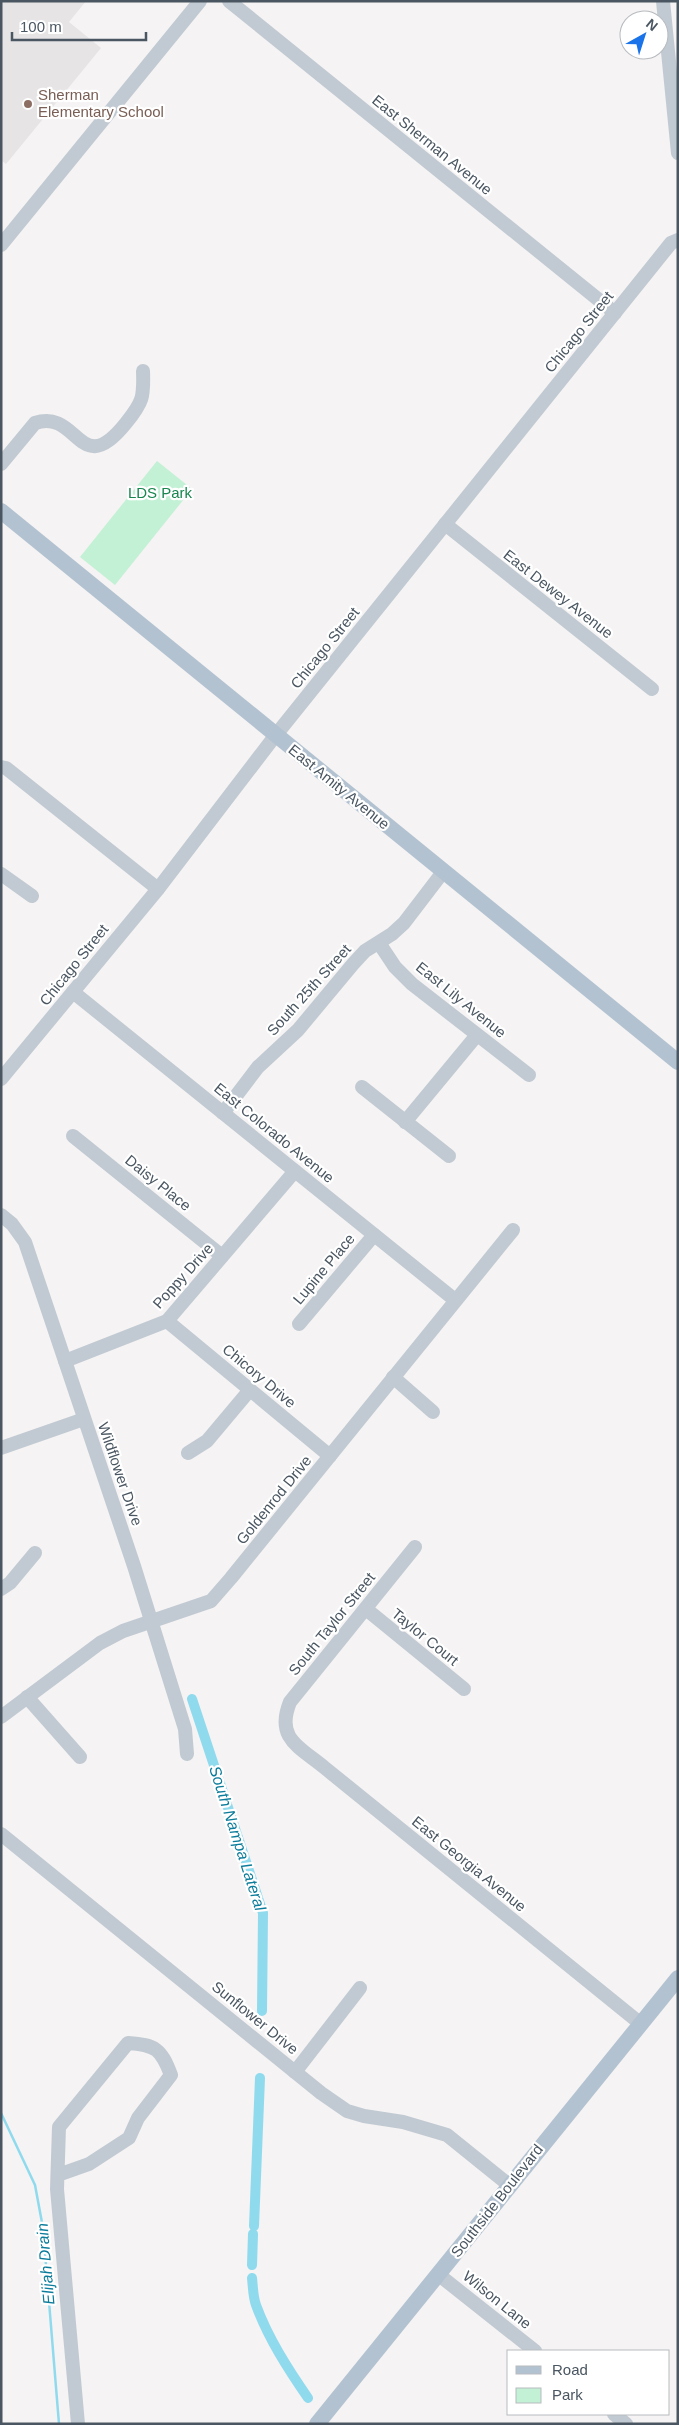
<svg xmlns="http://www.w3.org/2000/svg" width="679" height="2425" viewBox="0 0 679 2425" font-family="Helvetica,sans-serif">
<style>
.education{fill:#e6e4e5}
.green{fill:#c3f1d5}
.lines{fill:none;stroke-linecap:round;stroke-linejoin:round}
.stream{stroke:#90daee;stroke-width:2.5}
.canal{stroke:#90daee;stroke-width:10}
.minor{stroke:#c1cad2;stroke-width:14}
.major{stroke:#b3c2d1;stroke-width:16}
.education-dot{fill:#8d6e63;stroke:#fff;stroke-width:2}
.labels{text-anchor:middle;stroke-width:4.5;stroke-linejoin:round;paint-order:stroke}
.education-label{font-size:15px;fill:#785e54;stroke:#fff;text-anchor:start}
.street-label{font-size:15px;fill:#4a5661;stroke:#fff}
.park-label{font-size:15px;fill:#17864f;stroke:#fff}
.water-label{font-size:16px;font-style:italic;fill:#0c7c9b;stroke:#fff}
</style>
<rect width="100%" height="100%" fill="#f5f3f3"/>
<path class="education" d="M 1,1 L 86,1 L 69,22 L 101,48 L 6,164 L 1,160 Z"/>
<path class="green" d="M 157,461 L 192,489 L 115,585 L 80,557 Z"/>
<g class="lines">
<path class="stream" d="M 1,2113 L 35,2185 L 43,2228 L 59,2424"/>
<g class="canal">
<path d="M 192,1699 L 263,1913 L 262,2011"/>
<path d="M 254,2226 L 260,2078"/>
<path d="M 252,2265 L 253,2234"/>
<path d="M 252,2278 C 253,2287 253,2297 256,2305 C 268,2338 288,2369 308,2398"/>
</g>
<g class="minor">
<path d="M 229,1 L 615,313"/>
<path d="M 663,1 L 678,153"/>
<path d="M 1,245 L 200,1"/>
<path d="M 1,464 L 35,423 C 79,408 79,482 126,423 C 143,402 144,397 143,371"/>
<path d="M 445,524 L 652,689"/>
<path d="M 1,767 L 6,768 L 158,889"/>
<path d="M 1,874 L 32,896"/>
<path d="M 379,943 L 395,967 L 412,984 L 529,1075"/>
<path d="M 73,992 L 455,1300"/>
<path d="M 1,1079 L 158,889 L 275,736 L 671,243 L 678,240"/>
<path d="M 362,1087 L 449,1156"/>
<path d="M 223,1113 L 258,1067 L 298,1030 L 353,964 L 365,951 L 392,934 L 404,923 L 443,872"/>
<path d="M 405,1122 L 477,1035"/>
<path d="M 73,1136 L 222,1256"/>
<path d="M 1,1215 L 12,1224 L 25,1242 L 134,1566 L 185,1729 L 187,1754"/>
<path d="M 167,1321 L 330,1456"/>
<path d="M 299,1324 L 374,1235"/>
<path d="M 65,1361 L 167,1321 L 295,1171"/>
<path d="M 393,1377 L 433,1412"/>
<path d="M 1,1448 L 84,1419"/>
<path d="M 188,1453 L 207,1441 L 249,1391"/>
<path d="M 415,1547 L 290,1702 C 275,1739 300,1747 325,1768 L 641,2024"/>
<path d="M 1,1589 L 10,1583 L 35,1553"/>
<path d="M 366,1609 L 464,1689"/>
<path d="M 27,1697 L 80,1757"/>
<path d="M 1,1717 L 100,1643 L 123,1631 L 211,1601 L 231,1578 L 513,1230"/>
<path d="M 1,1834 L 321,2093 L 347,2111 L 364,2116 L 403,2122 L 447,2135 L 509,2185"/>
<path d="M 295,2072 L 360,1988"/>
<path d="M 58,2175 L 89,2164 L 129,2138 L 138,2118 L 171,2075 C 161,2049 156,2045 128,2043 L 59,2127 L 57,2189 L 78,2424"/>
<path d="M 439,2275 L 535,2351"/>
<path d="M 614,2414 L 626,2424"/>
</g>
<g class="major">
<path d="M 1,511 L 678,1062"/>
<path d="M 317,2424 L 678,1978"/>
</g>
</g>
<circle class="education-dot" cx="28" cy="104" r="5"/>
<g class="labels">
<g class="education-label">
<text x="38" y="100">Sherman<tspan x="38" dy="17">Elementary School</tspan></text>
</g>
<g class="street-label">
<text transform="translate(432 145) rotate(39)" y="5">East Sherman Avenue</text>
<text transform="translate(579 332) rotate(-51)" y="5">Chicago Street</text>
<text transform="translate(558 594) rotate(38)" y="5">East Dewey Avenue</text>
<text transform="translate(325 648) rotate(-51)" y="5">Chicago Street</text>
<text transform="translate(339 787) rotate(39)" y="5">East Amity Avenue</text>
<text transform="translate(74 965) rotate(-51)" y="5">Chicago Street</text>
<text transform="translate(309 990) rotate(-48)" y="5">South 25th Street</text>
<text transform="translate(461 1000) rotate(39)" y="5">East Lily Avenue</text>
<text transform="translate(274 1133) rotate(39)" y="5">East Colorado Avenue</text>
<text transform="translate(158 1183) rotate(39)" y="5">Daisy Place</text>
<text transform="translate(324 1269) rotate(-50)" y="5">Lupine Place</text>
<text transform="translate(183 1276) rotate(-48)" y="5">Poppy Drive</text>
<text transform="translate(259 1376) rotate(40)" y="5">Chicory Drive</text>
<text transform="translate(120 1474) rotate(71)" y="5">Wildflower Drive</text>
<text transform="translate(274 1500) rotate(-51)" y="5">Goldenrod Drive</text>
<text transform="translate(332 1624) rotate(-51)" y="5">South Taylor Street</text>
<text transform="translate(425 1637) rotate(39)" y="5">Taylor Court</text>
<text transform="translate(469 1864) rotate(39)" y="5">East Georgia Avenue</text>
<text transform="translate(255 2018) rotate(39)" y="5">Sunflower Drive</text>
<text transform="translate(497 2201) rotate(-52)" y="5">Southside Boulevard</text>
<text transform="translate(497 2300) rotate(39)" y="5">Wilson Lane</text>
</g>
<g class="park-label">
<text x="160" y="498">LDS Park</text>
</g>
<g class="water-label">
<text transform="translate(238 1838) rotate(72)" y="6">South Nampa Lateral</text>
<text transform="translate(45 2264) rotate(-95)" y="6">Elijah Drain</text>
</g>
</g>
<rect width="679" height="2425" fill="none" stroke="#4a5661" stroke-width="5"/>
<rect x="507" y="2350" width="162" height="65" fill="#ffffff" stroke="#b7bbc0"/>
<rect x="516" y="2366" width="25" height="8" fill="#b3c2d1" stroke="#b7bbc0"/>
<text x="552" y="2375" font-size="15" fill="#4a5661">Road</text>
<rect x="516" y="2388" width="25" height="15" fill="#c3f1d5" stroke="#b7bbc0"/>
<text x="552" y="2400" font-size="15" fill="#4a5661">Park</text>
<g transform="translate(644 35) rotate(39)"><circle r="24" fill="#ffffff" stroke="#b7bbc0"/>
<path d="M0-4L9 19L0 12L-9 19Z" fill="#1a73e8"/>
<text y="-8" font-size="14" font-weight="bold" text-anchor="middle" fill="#4a5661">N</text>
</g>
<path d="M12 32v8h134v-8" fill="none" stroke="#4a5661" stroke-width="2.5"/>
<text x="20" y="32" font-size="15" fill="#4a5661" stroke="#ffffff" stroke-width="4" paint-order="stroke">100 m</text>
</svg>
